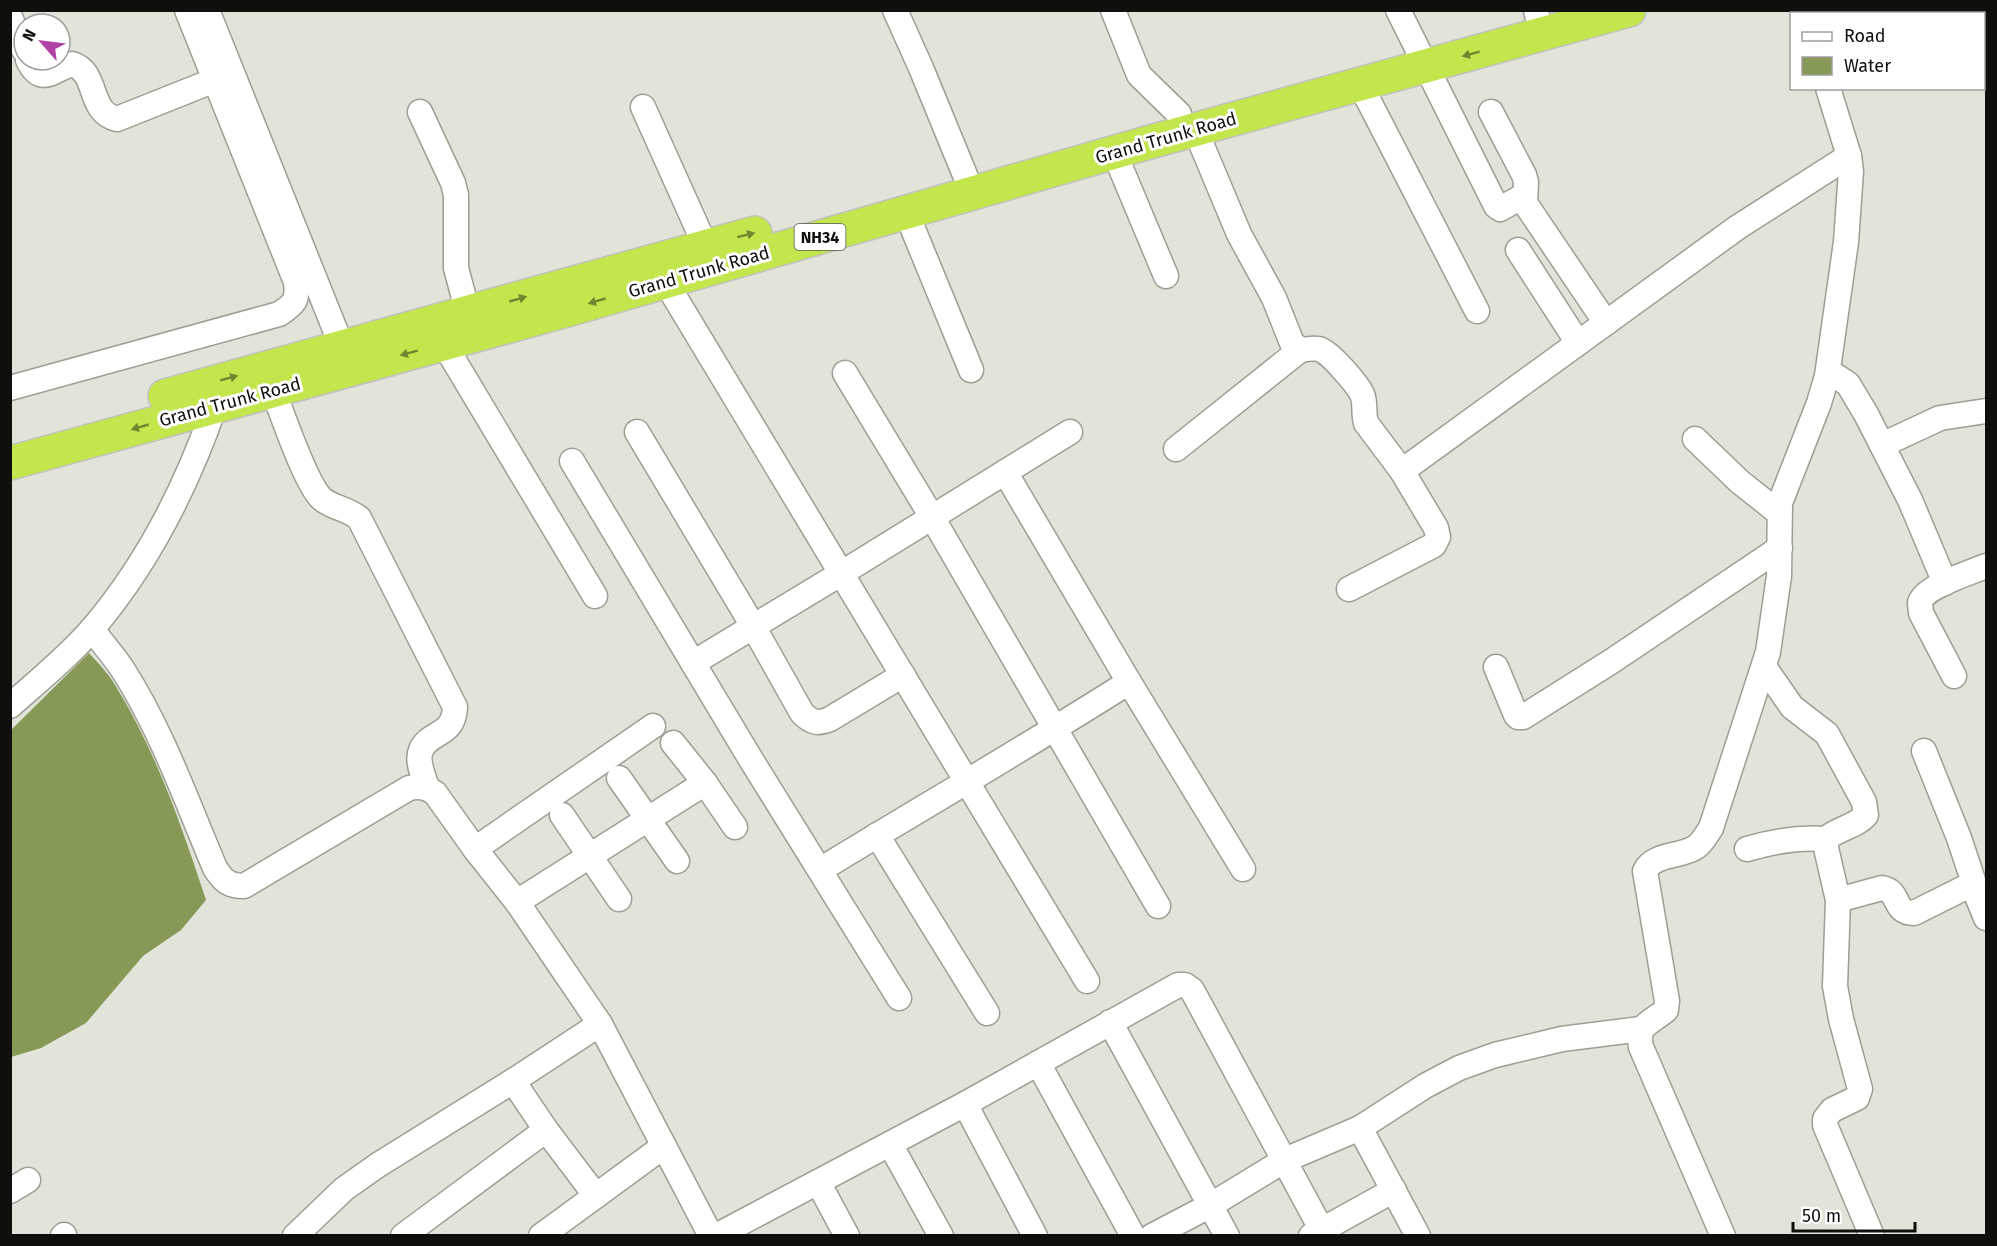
<svg xmlns="http://www.w3.org/2000/svg" width="1997" height="1246" viewBox="0 0 1997 1246" font-family="'Fira Sans',sans-serif">
<style>
.water{fill:#879957}
.lines{fill:none;stroke-linecap:round;stroke-linejoin:round}
.minor-casing{stroke:#9b9f94;stroke-width:27}
.highway-casing{stroke:#c1c1c0;stroke-width:36}
.minor{stroke:#fff;stroke-width:24}
.highway{stroke:#c2e64c;stroke-width:33}
.oneway{fill:#71862f}
.labels{text-anchor:middle;stroke-width:6;stroke-linejoin:round;paint-order:stroke}
.shield{fill:#fff;stroke:#575855;stroke-width:1.5}
.shield-label{font-size:16px;font-weight:bold;fill:#0f100c}
.street-label{font-size:18px;fill:#0f100c;stroke:#fff}
</style>
<rect width="100%" height="100%" fill="#e0e4d9"/>
<path class="water" d="M 89,653 C 98,663 108,673 115,685 C 156,751 182,827 206,900 L 181,930 L 143,956 L 86,1023 L 41,1048 L 11,1057 L 11,730 Z"/>
<g class="lines">
<g class="minor-casing">
<g id="minor">
<path d="M 207,10 L 342,347"/>
<path d="M 895,10 L 921,68 L 965,175"/>
<path d="M 1113,10 L 1139,75 L 1179,114"/>
<path d="M 1398,10 L 1496,206 L 1500,209 L 1525,195"/>
<path d="M 1536,10 L 1537,15"/>
<path d="M 1804,10 L 1805,14"/>
<path d="M 10,17 L 24,50"/>
<path d="M 28,60 C 41,87 52,70 72,64 C 99,72 87,112 117,119 L 215,80"/>
<path d="M 1360,84 L 1477,311"/>
<path d="M 643,107 L 705,245"/>
<path d="M 420,112 L 453,183 L 456,195 L 456,268 L 468,313"/>
<path d="M 1491,112 L 1524,175 L 1526,182 L 1525,203 L 1606,323"/>
<path d="M 1195,129 L 1239,234 L 1274,298 L 1292,343 L 1300,350 C 1306,349 1313,348 1319,349 C 1330,352 1357,384 1362,394 C 1366,403 1363,413 1366,423 L 1402,471 L 1436,528 L 1438,537 L 1434,545 L 1349,589"/>
<path d="M 1114,152 L 1166,276"/>
<path d="M 906,212 L 971,370"/>
<path d="M 1518,250 L 1578,343"/>
<path d="M 665,281 L 1087,981"/>
<path d="M 444,344 L 595,596"/>
<path d="M 845,373 L 932,517 L 1158,906"/>
<path d="M 1827,376 L 1836,376 L 1848,384 L 1866,414 L 1910,500 L 1945,583"/>
<path d="M 10,388 L 279,314 C 295,304 298,300 296,282 L 187,10"/>
<path d="M 273,390 C 282,413 306,485 322,499 C 333,508 346,508 359,518 L 455,707 C 454,737 429,731 421,750 C 416,761 424,777 427,788"/>
<path d="M 637,432 L 753,626 L 802,713 C 812,723 818,724 830,719 L 903,675"/>
<path d="M 1695,439 L 1740,482 L 1779,513"/>
<path d="M 1882,445 L 1940,418 L 1986,411"/>
<path d="M 1176,449 L 1300,350"/>
<path d="M 572,461 L 750,758 L 899,998"/>
<path d="M 1402,471 L 1738,227 L 1849,156"/>
<path d="M 1005,472 L 1129,682 L 1243,869"/>
<path d="M 92,629 C 102,643 114,656 123,670 C 162,731 187,802 215,868 C 223,881 229,886 244,886 L 409,788 C 420,786 426,787 435,793 L 475,849 L 517,902 L 600,1024 L 711,1236"/>
<path d="M 693,663 L 842,573 L 1070,432"/>
<path d="M 1496,667 L 1516,715 L 1518,717 L 1523,717 L 1612,661 L 1780,548"/>
<path d="M 1765,668 L 1792,707 L 1827,734 L 1864,802 L 1866,815 C 1856,827 1838,828 1826,839 L 1826,848 L 1838,900 L 1835,986 L 1841,1019 L 1860,1089 L 1857,1098 L 1832,1110 L 1825,1119 L 1825,1125 L 1872,1236"/>
<path d="M 1954,676 L 1921,613 C 1921,611 1920,604 1920,603 C 1923,587 1972,572 1986,566"/>
<path d="M 10,706 C 38,681 69,656 93,628 C 149,562 187,486 215,405"/>
<path d="M 673,743 L 705,783 L 735,827"/>
<path d="M 619,778 L 677,861"/>
<path d="M 562,815 L 619,899"/>
<path d="M 877,835 L 987,1013"/>
<path d="M 475,849 L 653,726"/>
<path d="M 1747,849 C 1774,841 1799,837 1826,839"/>
<path d="M 820,870 C 923,807 1027,747 1129,682"/>
<path d="M 1972,884 L 1986,918"/>
<path d="M 1838,900 L 1882,888 C 1901,891 1892,913 1914,913 L 1972,884 L 1973,880 L 1959,838 L 1924,751"/>
<path d="M 517,902 L 705,783"/>
<path d="M 1110,1022 L 1227,1236"/>
<path d="M 1038,1063 L 1133,1236"/>
<path d="M 513,1081 L 546,1130 L 596,1196"/>
<path d="M 965,1104 L 1035,1236"/>
<path d="M 1360,1128 L 1418,1236"/>
<path d="M 890,1144 L 941,1236"/>
<path d="M 818,1182 L 847,1236"/>
<path d="M 10,1191 L 28,1180"/>
<path d="M 63,1236 L 64,1235"/>
<path d="M 295,1236 L 344,1189 L 378,1165 L 513,1081 L 600,1024"/>
<path d="M 403,1236 L 546,1130"/>
<path d="M 541,1236 L 664,1146"/>
<path d="M 716,1236 L 965,1104 L 1178,985 L 1185,985 L 1192,990 L 1325,1236"/>
<path d="M 1152,1236 L 1211,1205 L 1285,1160 L 1360,1128 L 1425,1086 L 1459,1068 L 1495,1055 L 1562,1039 L 1641,1029"/>
<path d="M 1311,1236 L 1394,1190"/>
<path d="M 1723,1236 L 1641,1047 C 1636,1024 1651,1023 1666,1010 L 1667,1001 L 1645,871 C 1654,853 1682,857 1696,847 C 1703,842 1706,835 1711,828 L 1768,652 L 1779,576 L 1780,503 L 1819,403 L 1827,376 L 1846,242 L 1851,171 L 1849,156 L 1828,88"/>
</g>
</g>
<g class="highway-casing">
<g id="highway">
<path d="M 165,396 L 755,233"/>
<path d="M 10,463 L 560,312 L 1150,142 L 1629,10"/>
</g>
</g>
<use href="#minor" class="minor"/>
<use href="#highway" class="highway"/>
</g>
<defs><path id="oneway-solid" d="M-6-.8H1V-3.2L6.5 0L1 3.2V.8H-6Z" transform="scale(1.5)"/></defs>
<g class="oneway">
<use href="#oneway-solid" transform="translate(1471 54) rotate(165)"/>
<use href="#oneway-solid" transform="translate(746 235) rotate(-14)"/>
<use href="#oneway-solid" transform="translate(518 299) rotate(-16)"/>
<use href="#oneway-solid" transform="translate(597 301) rotate(164)"/>
<use href="#oneway-solid" transform="translate(409 353) rotate(165)"/>
<use href="#oneway-solid" transform="translate(229 378) rotate(-15)"/>
<use href="#oneway-solid" transform="translate(140 427) rotate(164)"/>
</g>
<g class="labels">
<rect class="shield" x="794.5" y="224" width="51" height="26" rx="4.5"/>
<g class="shield-label">
<text x="820" y="243">NH34</text>
</g>
<g class="street-label">
<text transform="translate(1166 138) rotate(-16)" y="6">Grand Trunk Road</text>
<text transform="translate(699 272) rotate(-16)" y="6">Grand Trunk Road</text>
<text transform="translate(230 402) rotate(-15)" y="6">Grand Trunk Road</text>
</g>
</g>
<rect width="1997" height="1246" fill="none" stroke="#0f100c" stroke-width="24"/>
<rect x="1790" y="12" width="195" height="78" fill="#ffffff" stroke="#9f9f9e" stroke-width="1.5"/>
<rect x="1802" y="32" width="30" height="9" fill="#ffffff" stroke="#9f9f9e" stroke-width="1.5"/>
<text x="1844" y="42" font-size="18" fill="#0f100c">Road</text>
<rect x="1802" y="57" width="30" height="18" fill="#879957" stroke="#9f9f9e" stroke-width="1.5"/>
<text x="1844" y="72" font-size="18" fill="#0f100c">Water</text>
<g transform="translate(42 42) rotate(298)"><circle r="28" fill="#ffffff" stroke="#9f9f9e" stroke-width="1.5"/>
<path d="M0-4.5L10 22L0 15L-10 22Z" fill="#af44a5"/>
<text y="-9" font-size="16" font-weight="bold" text-anchor="middle" fill="#0f100c">N</text>
</g>
<path d="M1793 1222v9h122v-9" fill="none" stroke="#0f100c" stroke-width="3"/>
<text x="1802" y="1222" font-size="18" fill="#0f100c" stroke="#ffffff" stroke-width="4.5" paint-order="stroke">50 m</text>
</svg>
